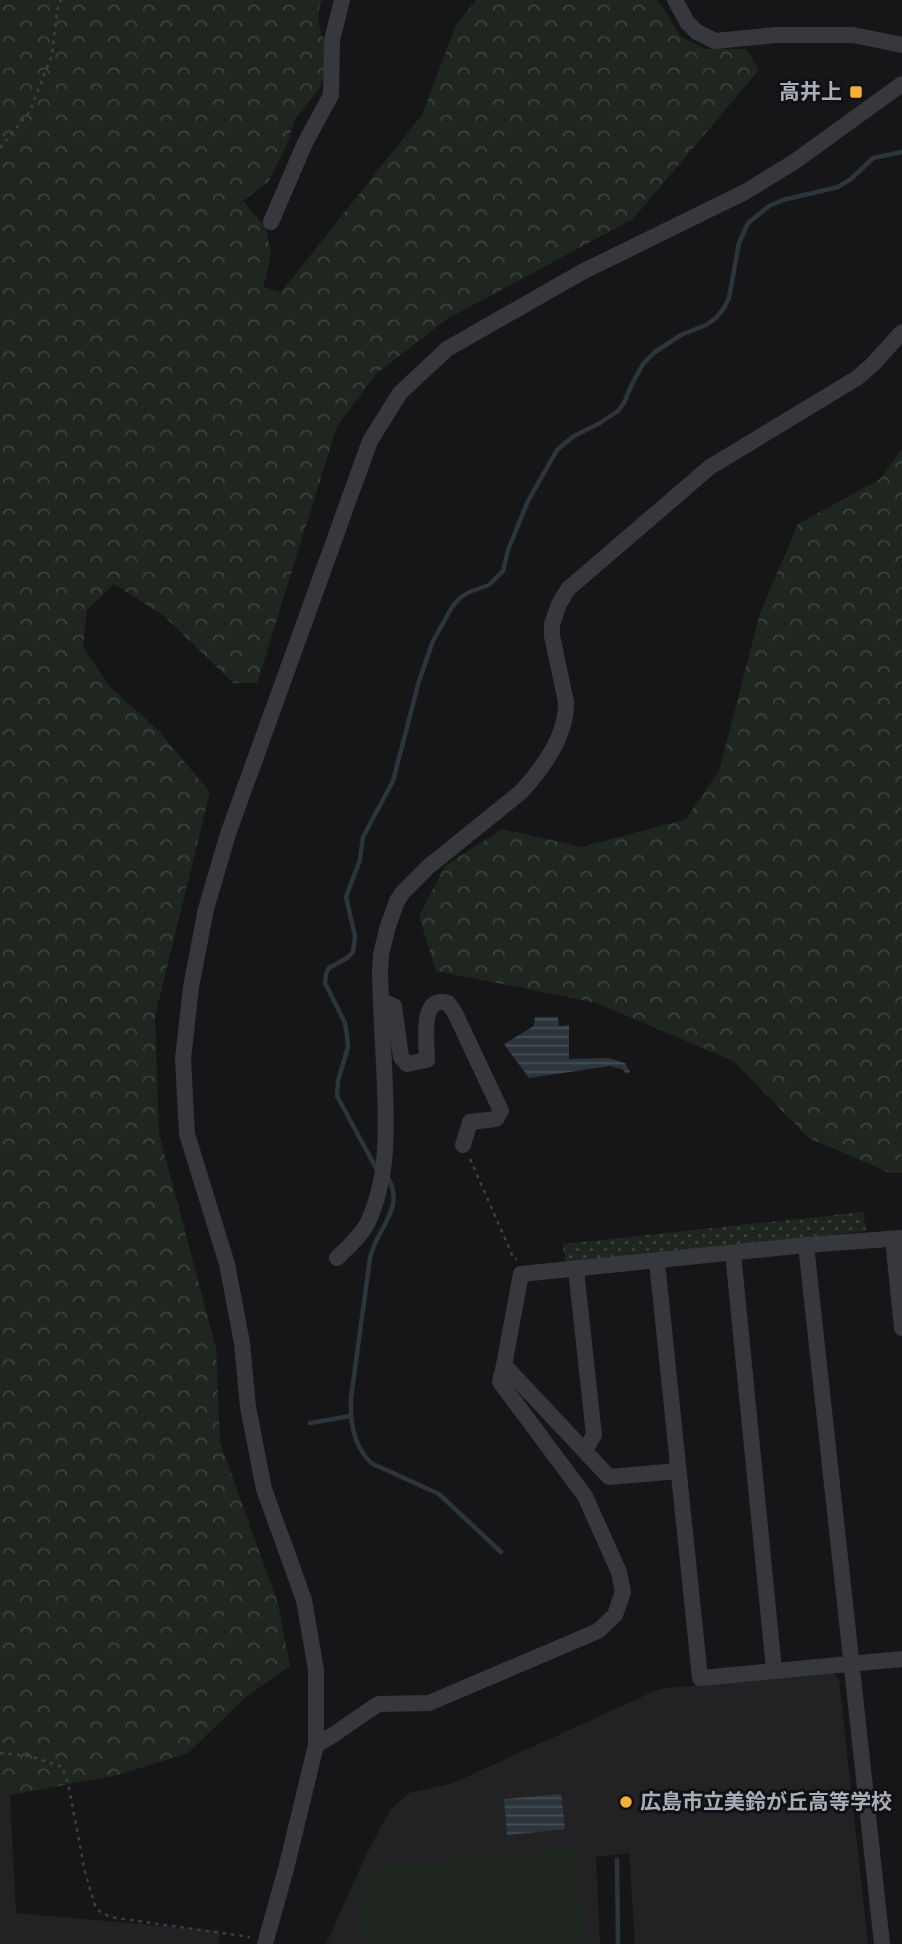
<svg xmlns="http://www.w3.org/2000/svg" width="902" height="1944" viewBox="0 0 902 1944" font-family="Barlow,'Noto Sans JP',sans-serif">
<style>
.built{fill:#222225}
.grass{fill:url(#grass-dots)}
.forest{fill:url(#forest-crowns)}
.park{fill:#1e261f}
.water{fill:url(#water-rules)}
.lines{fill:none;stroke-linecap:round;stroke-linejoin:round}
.stream{stroke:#2c353c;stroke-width:4.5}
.path{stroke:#3d3f44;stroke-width:2.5;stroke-dasharray:3.5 5;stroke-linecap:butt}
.minor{stroke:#37383d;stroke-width:16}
.poi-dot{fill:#f2b134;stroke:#111113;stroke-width:2.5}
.labels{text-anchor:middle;stroke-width:6;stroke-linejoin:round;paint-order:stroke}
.poi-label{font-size:21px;font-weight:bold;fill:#a8adb8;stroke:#111113;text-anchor:end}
</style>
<defs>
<pattern id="grass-dots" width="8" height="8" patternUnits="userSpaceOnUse" patternTransform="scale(1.75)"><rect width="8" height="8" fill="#1e261f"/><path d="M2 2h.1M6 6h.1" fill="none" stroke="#3c433d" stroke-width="1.8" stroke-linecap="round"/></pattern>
<pattern id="forest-crowns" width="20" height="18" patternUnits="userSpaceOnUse" patternTransform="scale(1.75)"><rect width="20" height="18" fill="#1e261f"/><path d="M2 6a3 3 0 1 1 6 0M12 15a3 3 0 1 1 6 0" fill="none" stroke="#3c433d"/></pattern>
<pattern id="water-rules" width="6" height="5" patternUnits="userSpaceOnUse" patternTransform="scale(1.75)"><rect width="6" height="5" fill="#2c353c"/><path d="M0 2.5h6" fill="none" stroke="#485056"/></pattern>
</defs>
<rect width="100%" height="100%" fill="#161618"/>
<g class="built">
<path d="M 830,1671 L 839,1679 L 868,1944 L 635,1944 L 629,1853 L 596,1857 L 600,1944 L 326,1944 L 365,1857 L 390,1810 L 409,1793 L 453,1783 L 659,1689 Z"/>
<path d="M 10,1795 L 16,1913 L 220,1931 L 219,1944 L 0,1944 L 0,1804 Z"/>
</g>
<path class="grass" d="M 863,1212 L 866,1231 L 565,1262 L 563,1244 Z"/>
<g class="forest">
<path d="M 0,0 L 323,0 C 312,17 322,36 330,53 L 320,88 L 295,119 L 288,142 L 268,182 L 243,201 L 266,228 L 271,255 L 263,287 L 281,292 L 422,115 L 456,25 L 476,0 L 658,0 L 680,36 L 705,49 L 746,49 L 759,70 L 633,219 L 447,319 L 376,374 L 337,426 L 257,683 L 233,683 L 164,616 L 114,584 L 87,610 L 83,646 L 110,687 L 156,728 L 210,792 L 155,1016 L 159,1133 L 216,1348 L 220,1442 L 278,1604 L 290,1666 L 246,1697 L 188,1753 L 118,1775 L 10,1795 L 0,1804 Z"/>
<path d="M 902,449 L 902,1173 L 890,1173 L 809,1138 L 733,1061 L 597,1003 L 436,971 L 419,916 L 445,866 L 502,829 L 582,847 L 686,819 L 719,771 L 760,613 L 798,524 L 880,479 Z"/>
</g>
<path class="park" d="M 578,1847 L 586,1944 L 363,1944 L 357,1886 L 365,1868 Z"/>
<g class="water">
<path d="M 535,1017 L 558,1017 L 559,1026 L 569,1025 L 569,1059 L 608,1058 L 625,1063 L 630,1072 L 626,1073 L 622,1069 L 610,1066 L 529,1078 L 504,1044 L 534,1026 Z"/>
<path d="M 561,1794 L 565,1829 L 507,1835 L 504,1799 Z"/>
</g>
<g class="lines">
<g class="stream">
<path d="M 376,1168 L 337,1096 L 338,1081 L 348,1047 L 347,1036 L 345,1023 L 325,983 L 326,974 L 329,968 L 347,958 L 353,952 L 355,936 L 346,897 L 360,860 L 363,837 L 393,781 L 419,681 L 433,641 L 452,607 L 460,598 L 469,592 L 489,585 L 503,571 L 508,550 L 528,501 L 557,450 L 574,436 L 600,423 L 618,411 L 624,403 L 632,384 L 643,364 L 655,352 L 681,335 L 706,325 L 716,318 L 724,308 L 729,298 L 739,243 L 748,223 L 769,206 L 783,200 L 838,187 L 851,179 L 873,158 L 902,152"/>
<path d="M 387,1176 C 407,1209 376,1228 370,1258 L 351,1398 C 350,1422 353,1445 371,1463 L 439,1494 L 501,1552"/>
<path d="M 310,1423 L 351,1416"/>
<path d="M 617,1860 L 618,1944"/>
</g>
<g class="path">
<path d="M 0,148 L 30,111 L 52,55 L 57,11 L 61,0"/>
<path d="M 470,1159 L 514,1259 L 517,1259"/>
<path d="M 0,1753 L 30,1756 L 62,1767 L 68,1783 L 85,1872 L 96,1909 L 110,1917 L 250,1937"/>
</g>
<g class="minor">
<path d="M 675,0 L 687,22 L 697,32 L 715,41 L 776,35 L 853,35 L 902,45"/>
<path d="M 271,222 L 305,143 L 331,95 L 332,40 L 342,0"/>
<path d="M 381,1001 L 394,1006 L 401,1057 L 407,1064 L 427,1060 C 427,1043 419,994 448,1003 L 455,1013 L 501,1111 L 496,1119 L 470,1122 L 463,1145"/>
<path d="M 893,1239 L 902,1328"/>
<path d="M 806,1245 L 882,1944"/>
<path d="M 733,1253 L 774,1670"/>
<path d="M 337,1258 C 348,1247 361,1236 368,1222 C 391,1173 386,1115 384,1063 C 382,1033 381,1003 380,973 L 381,954 L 388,926 L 397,901 L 403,892 L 428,867 L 521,792 C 543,768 567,736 566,702 L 552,636 L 552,624 L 559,604 L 568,589 L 710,467 L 857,378 L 872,365 L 902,332"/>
<path d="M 657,1262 L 700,1678 L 902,1659"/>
<path d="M 576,1270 L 594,1435 L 585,1450"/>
<path d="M 678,1471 L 609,1477 L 504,1365 L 521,1274 L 806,1245 L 902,1238"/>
<path d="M 316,1745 L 333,1735 L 378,1704 L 429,1703 L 598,1631 L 615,1615 L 623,1592 L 619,1572 L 585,1496 L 500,1382 L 504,1365"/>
<path d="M 265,1944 L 286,1869 L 316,1745 L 316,1670 L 304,1600 L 264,1489 L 248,1407 L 242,1343 L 227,1264 L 187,1134 L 183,1059 L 191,987 L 206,909 L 228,834 L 370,441 L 400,393 L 447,349 L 582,272 L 745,192 L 794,162 L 902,84"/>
</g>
</g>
<g class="poi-dot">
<rect x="849" y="85" width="14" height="14" rx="3.5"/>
<circle cx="626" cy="1802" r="7"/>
</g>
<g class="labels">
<g class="poi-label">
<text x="842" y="99">高井上</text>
<text x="640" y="1809" text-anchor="start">広島市立美鈴が丘高等学校</text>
</g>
</g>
</svg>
